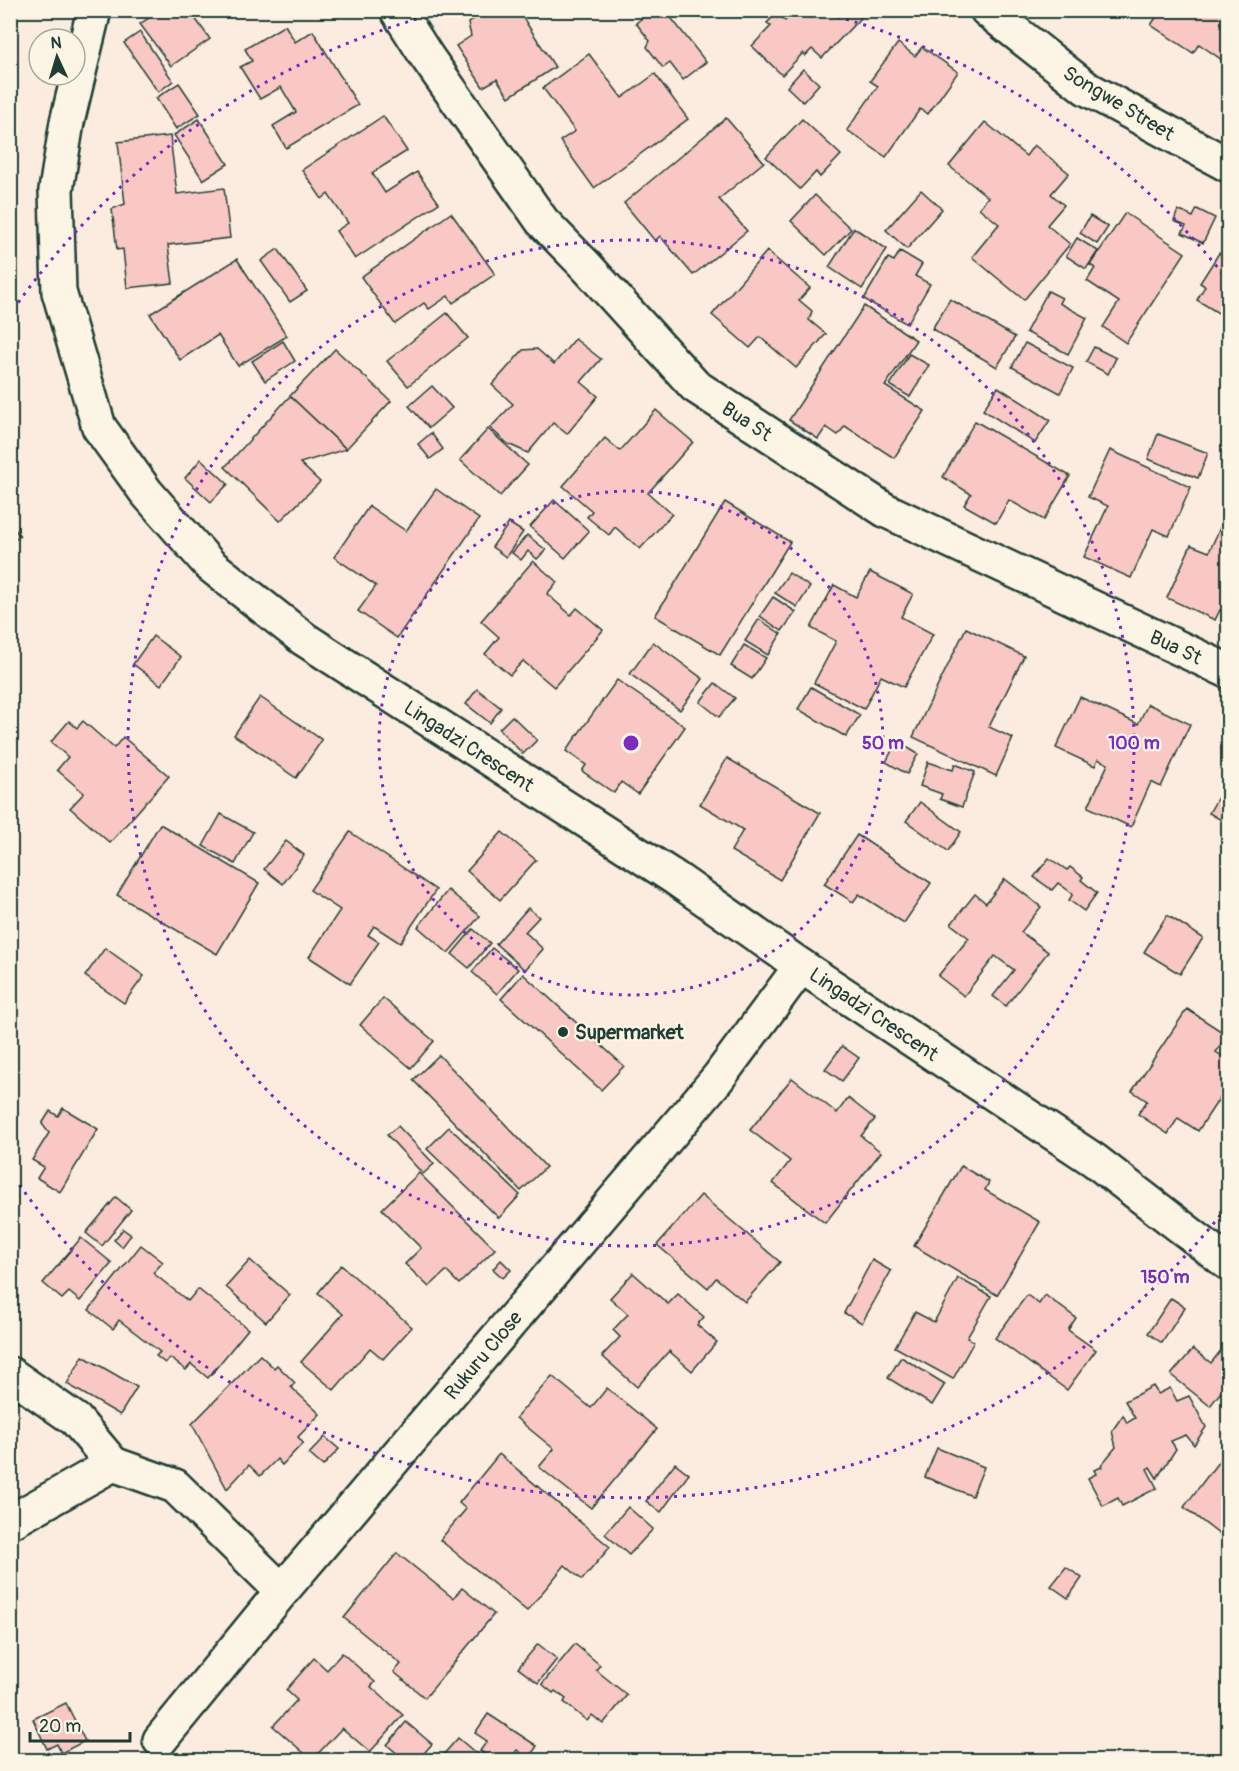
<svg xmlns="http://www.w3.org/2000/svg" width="1239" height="1771" viewBox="0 0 1239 1771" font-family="Pangolin,sans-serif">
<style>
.building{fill:#f9c8c5;stroke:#1f3d34;stroke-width:1.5}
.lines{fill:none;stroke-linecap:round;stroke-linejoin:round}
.street-casing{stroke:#1f3d34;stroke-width:38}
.street{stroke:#fcf5e5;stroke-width:33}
.ring{fill:none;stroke:#7b2cbf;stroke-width:3;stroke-dasharray:3 6}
.poi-dot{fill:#1f3d34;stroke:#fcf5e5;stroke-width:2}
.labels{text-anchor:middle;stroke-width:4.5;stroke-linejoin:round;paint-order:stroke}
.street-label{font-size:20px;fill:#1f3d34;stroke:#fcf5e5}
.poi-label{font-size:20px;font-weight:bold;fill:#1f3d34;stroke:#fcf5e5;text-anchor:start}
.centre{fill:#7b2cbf;stroke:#fcf5e5;stroke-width:3}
.ring-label{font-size:18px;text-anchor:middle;font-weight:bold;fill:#7b2cbf;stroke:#fcf5e5;stroke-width:4.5;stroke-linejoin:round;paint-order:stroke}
</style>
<rect width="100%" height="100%" fill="#fbecdf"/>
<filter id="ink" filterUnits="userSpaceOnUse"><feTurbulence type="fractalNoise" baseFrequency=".0167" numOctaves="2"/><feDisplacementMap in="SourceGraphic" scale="12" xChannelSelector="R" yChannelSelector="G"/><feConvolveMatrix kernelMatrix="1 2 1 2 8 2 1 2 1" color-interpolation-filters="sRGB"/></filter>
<g filter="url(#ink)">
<g class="building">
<path d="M 145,10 L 191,10 L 190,11 L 210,39 L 171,66 L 140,24 L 150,17 Z"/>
<path d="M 487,10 L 518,10 L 555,67 L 509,97 L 497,79 L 483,87 L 456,46 L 471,36 L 468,23 Z"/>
<path d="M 652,10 L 665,10 L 706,62 L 683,80 L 670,63 L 663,68 L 647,47 L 650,41 L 636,23 Z"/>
<path d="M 783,10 L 865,10 L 866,12 L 822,58 L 812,49 L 805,56 L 803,53 L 782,75 L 752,46 L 771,26 L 767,23 L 777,13 L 785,21 L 789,16 Z"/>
<path d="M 1161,10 L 1228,10 L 1228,64 L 1199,44 L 1193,53 L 1151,25 Z"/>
<path d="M 285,25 L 295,42 L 313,31 L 358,105 L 286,148 L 273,126 L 296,112 L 281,87 L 260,99 L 240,67 L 252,61 L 245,49 Z"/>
<path d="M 140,32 L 173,81 L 158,92 L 124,43 Z"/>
<path d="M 898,43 L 915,56 L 922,47 L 958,72 L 928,114 L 920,109 L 886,157 L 847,130 L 878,86 L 870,81 Z"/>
<path d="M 589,54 L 622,98 L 655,74 L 688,119 L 594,188 L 560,141 L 575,131 L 543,88 Z"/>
<path d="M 803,69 L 819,84 L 803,102 L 787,87 Z"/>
<path d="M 179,83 L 200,114 L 176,129 L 156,98 Z"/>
<path d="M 383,116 L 407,151 L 372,173 L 385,193 L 417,172 L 439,203 L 355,259 L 336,231 L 348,223 L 328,194 L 322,199 L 302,170 Z"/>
<path d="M 726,118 L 764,162 L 719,199 L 747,231 L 693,275 L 660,236 L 655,241 L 624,203 Z"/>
<path d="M 199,119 L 228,164 L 203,180 L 174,135 Z"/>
<path d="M 802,119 L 841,155 L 820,177 L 816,172 L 800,189 L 766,157 Z"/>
<path d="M 985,122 L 1026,156 L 1034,145 L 1069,173 L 1051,194 L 1064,205 L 1047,225 L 1070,244 L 1024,300 L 972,257 L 999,224 L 979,208 L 988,197 L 949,166 Z"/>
<path d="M 170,136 L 177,194 L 224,188 L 230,238 L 168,245 L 173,283 L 127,288 L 123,249 L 117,250 L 112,209 L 125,204 L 118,142 Z"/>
<path d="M 921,190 L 942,209 L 907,249 L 886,230 Z"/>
<path d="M 815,195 L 851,229 L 826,255 L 791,221 Z"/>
<path d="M 1197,209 L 1215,218 L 1203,243 L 1182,233 L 1186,226 L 1174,221 L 1178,210 L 1193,217 Z"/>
<path d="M 451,213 L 495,274 L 453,303 L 448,296 L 429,309 L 424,303 L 395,324 L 361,277 Z"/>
<path d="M 1125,213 L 1185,253 L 1126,343 L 1103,327 L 1119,302 L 1087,281 L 1095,268 L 1090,265 Z"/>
<path d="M 1090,216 L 1108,227 L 1097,244 L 1080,233 Z"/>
<path d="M 854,228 L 887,249 L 862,289 L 829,267 Z"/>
<path d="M 1077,238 L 1098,251 L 1086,269 L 1066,256 Z"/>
<path d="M 278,249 L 307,291 L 290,302 L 261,261 Z"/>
<path d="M 767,251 L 810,288 L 799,300 L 812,311 L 809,320 L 826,334 L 796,368 L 760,337 L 750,348 L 712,315 Z"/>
<path d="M 900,251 L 922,264 L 915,276 L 930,284 L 907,324 L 864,299 L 888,258 L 894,261 Z"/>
<path d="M 1219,253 L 1228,258 L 1228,319 L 1197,300 L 1205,286 L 1200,283 Z"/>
<path d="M 237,259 L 287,336 L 238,366 L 218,335 L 180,360 L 150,314 Z"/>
<path d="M 1048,291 L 1062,298 L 1059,303 L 1087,318 L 1068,354 L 1026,332 Z"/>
<path d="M 950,299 L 1015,337 L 997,367 L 932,329 Z"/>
<path d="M 864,306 L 916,340 L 885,386 L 925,411 L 894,458 L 845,426 L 838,435 L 826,427 L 818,439 L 789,420 Z"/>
<path d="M 447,313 L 468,338 L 408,386 L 387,361 Z"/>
<path d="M 575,339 L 601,359 L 581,382 L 598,396 L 567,434 L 553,423 L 528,453 L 508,444 L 490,428 L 513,404 L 492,385 L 523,350 L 537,349 L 554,364 Z"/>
<path d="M 283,341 L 295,361 L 265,381 L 252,361 Z"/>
<path d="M 1025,343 L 1073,368 L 1060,393 L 1012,367 Z"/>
<path d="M 1094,347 L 1116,358 L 1108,374 L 1086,362 Z"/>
<path d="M 335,349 L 391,401 L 346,449 L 290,396 Z"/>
<path d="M 909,354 L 929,365 L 910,397 L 890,385 Z"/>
<path d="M 432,386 L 452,408 L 429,428 L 409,406 Z"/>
<path d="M 998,387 L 1050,420 L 1035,443 L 983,410 Z"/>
<path d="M 290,396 L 346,449 L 300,463 L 320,482 L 280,521 L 225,467 Z"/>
<path d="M 656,410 L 693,442 L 648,493 L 672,514 L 640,549 L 615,527 L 609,535 L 587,517 L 592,511 L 563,486 L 605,438 L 620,451 Z"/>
<path d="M 975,421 L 1070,476 L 1044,520 L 1009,500 L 996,523 L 964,505 L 971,494 L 943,477 Z"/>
<path d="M 488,429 L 528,465 L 500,496 L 460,460 Z"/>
<path d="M 431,433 L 443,449 L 430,459 L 418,444 Z"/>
<path d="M 1158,434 L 1208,453 L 1198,478 L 1148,459 Z"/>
<path d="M 1110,450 L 1191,487 L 1169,536 L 1153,529 L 1131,578 L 1084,557 L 1108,506 L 1088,497 Z"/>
<path d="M 201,459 L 228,484 L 211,502 L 185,478 Z"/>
<path d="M 436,489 L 479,519 L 397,638 L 358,611 L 376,586 L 334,557 L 369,506 L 406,531 Z"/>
<path d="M 554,500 L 589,531 L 565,558 L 530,527 Z"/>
<path d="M 725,502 L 790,542 L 720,655 L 655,616 Z"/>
<path d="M 1228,510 L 1228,614 L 1220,610 L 1215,620 L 1167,598 L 1191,545 L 1209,552 Z"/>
<path d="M 10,523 L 20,536 L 10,543 Z"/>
<path d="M 509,523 L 523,532 L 506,557 L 492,547 Z"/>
<path d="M 527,535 L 546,550 L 537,559 L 528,551 L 521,560 L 512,553 Z"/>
<path d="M 533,561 L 557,582 L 547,594 L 571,615 L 577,608 L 603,630 L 554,687 L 523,661 L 510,675 L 485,654 L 499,637 L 481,621 Z"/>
<path d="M 870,572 L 913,594 L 901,617 L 933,634 L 904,687 L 881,676 L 864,709 L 814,683 L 836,641 L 811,628 L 834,585 L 856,597 Z"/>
<path d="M 789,573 L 810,587 L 797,607 L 775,593 Z"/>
<path d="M 773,597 L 796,612 L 782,631 L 760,616 Z"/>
<path d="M 759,619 L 781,634 L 768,655 L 745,641 Z"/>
<path d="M 966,628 L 1024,656 L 989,727 L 1013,738 L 996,776 L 913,737 Z"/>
<path d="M 153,636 L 181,657 L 161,685 L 133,664 Z"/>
<path d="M 653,642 L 703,679 L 680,710 L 630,674 Z"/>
<path d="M 744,645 L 766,658 L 752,679 L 731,666 Z"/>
<path d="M 617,680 L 685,727 L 638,794 L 621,782 L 614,793 L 582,771 L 586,765 L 566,751 Z"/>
<path d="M 715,683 L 735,698 L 719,717 L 700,702 Z"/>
<path d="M 811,687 L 860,715 L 846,737 L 798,709 Z"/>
<path d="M 477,689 L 501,708 L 490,723 L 466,704 Z"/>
<path d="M 260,697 L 322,740 L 296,778 L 234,735 Z"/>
<path d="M 1080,697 L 1138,724 L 1148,704 L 1190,724 L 1161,787 L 1151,782 L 1131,827 L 1088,807 L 1108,764 L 1098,759 L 1095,766 L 1056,748 Z"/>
<path d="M 512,716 L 537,740 L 523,754 L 499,729 Z"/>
<path d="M 69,721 L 77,728 L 83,721 L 114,748 L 123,737 L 169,776 L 110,843 L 70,808 L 84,793 L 57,770 L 68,757 L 51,742 Z"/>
<path d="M 897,741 L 918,754 L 907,774 L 886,762 Z"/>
<path d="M 727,758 L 820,813 L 780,880 L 731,851 L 743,830 L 700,804 Z"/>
<path d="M 928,762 L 953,770 L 955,764 L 975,772 L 962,807 L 940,799 L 942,794 L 920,786 Z"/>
<path d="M 1228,780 L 1228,824 L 1209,813 Z"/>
<path d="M 920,802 L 961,832 L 948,851 L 906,821 Z"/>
<path d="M 221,814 L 253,832 L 235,864 L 203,846 Z"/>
<path d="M 160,824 L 259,883 L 217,954 L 117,895 Z"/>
<path d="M 350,832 L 436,890 L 400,943 L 374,926 L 368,935 L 379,942 L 350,984 L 309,957 L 340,910 L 310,890 Z"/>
<path d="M 502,832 L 536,860 L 500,900 L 467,871 Z"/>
<path d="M 857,835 L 931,883 L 904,923 L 859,894 L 853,902 L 824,884 Z"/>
<path d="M 286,841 L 304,855 L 283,884 L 264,869 Z"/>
<path d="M 1049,858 L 1067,870 L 1070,867 L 1083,877 L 1081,880 L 1097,893 L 1084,911 L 1069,900 L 1073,894 L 1058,883 L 1052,890 L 1034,877 Z"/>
<path d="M 1005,879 L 1041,907 L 1021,932 L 1048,952 L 1006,1006 L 993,996 L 1014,970 L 995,956 L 964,996 L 938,976 L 969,938 L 951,924 L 975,894 L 986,903 Z"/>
<path d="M 448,890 L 480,916 L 448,953 L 418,927 Z"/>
<path d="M 528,908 L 539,917 L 525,932 L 543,949 L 525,970 L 496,944 Z"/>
<path d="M 1167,915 L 1203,938 L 1180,974 L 1144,952 Z"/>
<path d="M 473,929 L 490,943 L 469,968 L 452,954 Z"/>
<path d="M 105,948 L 144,976 L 124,1003 L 85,976 Z"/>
<path d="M 492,948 L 518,969 L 497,994 L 472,972 Z"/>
<path d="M 523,974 L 624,1066 L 601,1090 L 501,999 Z"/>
<path d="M 383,998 L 434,1041 L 411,1068 L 360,1025 Z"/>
<path d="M 1187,1009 L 1227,1035 L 1216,1052 L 1228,1060 L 1228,1085 L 1198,1131 L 1178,1118 L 1168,1134 L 1138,1114 L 1147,1101 L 1132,1091 Z"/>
<path d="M 842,1046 L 859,1058 L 842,1081 L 825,1069 Z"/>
<path d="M 439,1055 L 546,1167 L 521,1191 L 413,1080 Z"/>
<path d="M 792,1078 L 837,1113 L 848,1098 L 875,1119 L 861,1136 L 881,1152 L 825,1223 L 773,1183 L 790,1161 L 750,1130 Z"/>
<path d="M 63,1108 L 98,1129 L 60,1192 L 37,1178 L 44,1167 L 32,1160 L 49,1133 L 42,1124 L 50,1111 L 58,1116 Z"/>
<path d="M 398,1126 L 434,1164 L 423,1174 L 387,1135 Z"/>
<path d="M 449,1127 L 520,1195 L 499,1218 L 427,1149 Z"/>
<path d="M 1228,1149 L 1228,1167 L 1220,1160 Z"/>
<path d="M 961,1166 L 989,1182 L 985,1190 L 1040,1222 L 997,1295 L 914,1246 Z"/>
<path d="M 419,1173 L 495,1249 L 459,1284 L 446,1271 L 429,1287 L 405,1264 L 421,1248 L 382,1209 Z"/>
<path d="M 701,1195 L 780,1262 L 745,1302 L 716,1278 L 708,1288 L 657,1245 Z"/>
<path d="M 116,1197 L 131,1210 L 102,1246 L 86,1233 Z"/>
<path d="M 123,1229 L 131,1235 L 122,1247 L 114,1240 Z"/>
<path d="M 81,1238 L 112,1263 L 80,1301 L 69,1292 L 62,1299 L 43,1283 Z"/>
<path d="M 141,1245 L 163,1262 L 153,1273 L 188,1301 L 198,1289 L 248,1329 L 208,1378 L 191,1364 L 186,1370 L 170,1358 L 165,1363 L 156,1356 L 160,1352 L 119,1320 L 113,1329 L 89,1310 Z"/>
<path d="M 250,1260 L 290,1295 L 266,1322 L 226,1287 Z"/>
<path d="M 501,1260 L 511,1270 L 503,1278 L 493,1269 Z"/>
<path d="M 872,1260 L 891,1271 L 862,1323 L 844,1313 Z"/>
<path d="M 341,1265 L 412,1327 L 383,1359 L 370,1348 L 334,1390 L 301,1362 L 343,1314 L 318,1293 Z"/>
<path d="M 633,1273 L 668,1304 L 678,1294 L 704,1317 L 697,1325 L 717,1342 L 692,1371 L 669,1351 L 637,1387 L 602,1356 L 620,1337 L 613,1330 L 628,1314 L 610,1298 Z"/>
<path d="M 958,1278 L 991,1296 L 967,1338 L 974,1341 L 953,1379 L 895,1347 L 915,1312 L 934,1322 Z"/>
<path d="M 1027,1295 L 1039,1304 L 1045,1295 L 1076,1318 L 1068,1330 L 1096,1350 L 1067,1390 L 995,1338 Z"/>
<path d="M 1171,1298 L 1185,1307 L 1162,1343 L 1148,1333 Z"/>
<path d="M 1227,1343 L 1228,1345 L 1228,1383 L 1210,1406 L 1171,1375 L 1193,1349 L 1211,1363 Z"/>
<path d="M 260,1355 L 274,1368 L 277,1365 L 295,1383 L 291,1387 L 320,1414 L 298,1437 L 303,1443 L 282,1465 L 277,1459 L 260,1476 L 249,1465 L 227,1489 L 192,1424 Z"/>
<path d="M 83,1356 L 137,1387 L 120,1415 L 67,1384 Z"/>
<path d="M 901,1357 L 945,1384 L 932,1405 L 888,1378 Z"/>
<path d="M 552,1376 L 591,1408 L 607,1388 L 657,1429 L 591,1508 L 539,1467 L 554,1449 L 516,1418 Z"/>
<path d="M 1153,1386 L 1158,1394 L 1170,1388 L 1177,1401 L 1189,1396 L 1206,1427 L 1194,1445 L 1186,1435 L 1171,1441 L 1176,1449 L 1157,1478 L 1150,1467 L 1147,1469 L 1157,1488 L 1122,1506 L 1118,1498 L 1103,1506 L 1088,1478 L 1096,1474 L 1094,1470 L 1102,1467 L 1101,1465 L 1116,1447 L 1112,1431 L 1123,1415 L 1127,1423 L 1135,1418 L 1125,1401 Z"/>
<path d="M 325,1437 L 339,1449 L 323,1466 L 309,1454 Z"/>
<path d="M 937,1448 L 984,1467 L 972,1496 L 925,1477 Z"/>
<path d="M 1228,1449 L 1228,1532 L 1224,1538 L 1184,1507 Z"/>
<path d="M 499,1454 L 610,1547 L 582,1580 L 565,1565 L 527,1611 L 440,1540 L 466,1509 L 459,1503 Z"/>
<path d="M 675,1463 L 689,1474 L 661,1512 L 646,1501 Z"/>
<path d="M 628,1507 L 653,1529 L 629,1555 L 605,1534 Z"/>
<path d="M 397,1553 L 453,1598 L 462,1588 L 494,1614 L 425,1698 L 394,1672 L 401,1664 L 344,1618 Z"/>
<path d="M 1066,1567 L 1082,1578 L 1068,1598 L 1051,1586 Z"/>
<path d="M 538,1644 L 557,1659 L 538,1683 L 518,1668 Z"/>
<path d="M 575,1644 L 600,1665 L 596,1670 L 627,1695 L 603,1724 L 592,1715 L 587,1721 L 564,1702 L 566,1699 L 555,1691 L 553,1693 L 542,1684 Z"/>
<path d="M 342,1653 L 375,1682 L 371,1687 L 403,1715 L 370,1752 L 342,1728 L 312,1760 L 273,1726 L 297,1700 L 286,1690 L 314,1658 L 327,1670 Z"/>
<path d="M 66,1703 L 85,1741 L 61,1753 L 57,1744 L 47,1749 L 33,1719 Z"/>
<path d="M 488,1714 L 537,1746 L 529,1758 L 517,1750 L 510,1760 L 495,1760 L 480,1751 L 487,1741 L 475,1733 Z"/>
<path d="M 406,1722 L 432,1744 L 418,1760 L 405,1760 L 387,1745 Z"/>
<path d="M 458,1738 L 484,1760 L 449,1760 L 443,1755 Z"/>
</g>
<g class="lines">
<g class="street-casing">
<g id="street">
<path d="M 94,10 L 67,122 L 56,190 L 59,292 L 99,427 L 146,492 L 210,565 L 304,639 L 675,878 L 801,966 L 1094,1160 L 1228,1263"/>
<path d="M 397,10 L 427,57 L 542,221 L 587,267 L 695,386 L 885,510 L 1228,671"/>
<path d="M 987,10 L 1086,88 L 1228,165"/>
<path d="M 10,1374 L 76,1420 L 113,1464"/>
<path d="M 10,1522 L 113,1464 L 175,1486 L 282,1591"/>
<path d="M 160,1740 L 282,1591 L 718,1078 L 801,966"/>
</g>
</g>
<use href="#street" class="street"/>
</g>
</g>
<g class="ring">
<circle cx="631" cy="743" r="252"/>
<circle cx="631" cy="743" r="503"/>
<path d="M1226 1208A755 755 0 0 1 13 1176M13 310A755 755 0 0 1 442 12M820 12A755 755 0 0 1 1226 278"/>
</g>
<circle class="poi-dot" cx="563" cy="1032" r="6"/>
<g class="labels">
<g class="street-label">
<text transform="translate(1119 103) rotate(31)" y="7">Songwe Street</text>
<text transform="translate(747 421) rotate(33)" y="7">Bua St</text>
<text transform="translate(1176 647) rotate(25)" y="7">Bua St</text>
<text transform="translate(469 746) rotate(33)" y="7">Lingadzi Crescent</text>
<text transform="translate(874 1014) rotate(34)" y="7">Lingadzi Crescent</text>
<text transform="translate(483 1355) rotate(-50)" y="7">Rukuru Close</text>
</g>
<g class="poi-label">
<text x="575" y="1039">Supermarket</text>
</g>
</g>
<circle cx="631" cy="743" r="9" class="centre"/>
<g class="ring-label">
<text x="883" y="749">50 m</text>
<text x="1134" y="749">100 m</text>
<text x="1165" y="1283">150 m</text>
</g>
<rect width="1239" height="1771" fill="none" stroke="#fcf5e5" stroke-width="36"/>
<rect x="18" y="18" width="1203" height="1735" fill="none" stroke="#1f3d34" stroke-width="2" filter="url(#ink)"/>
<g transform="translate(57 57) rotate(356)"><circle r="28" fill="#fcf5e5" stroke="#a4ab9e" stroke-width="1.5"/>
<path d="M0-4.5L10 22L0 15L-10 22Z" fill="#1f3d34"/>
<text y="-9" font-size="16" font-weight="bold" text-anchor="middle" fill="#1f3d34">N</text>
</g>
<path d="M30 1732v9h100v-9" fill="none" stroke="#1f3d34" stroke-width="3"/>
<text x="39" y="1732" font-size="18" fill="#1f3d34" stroke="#fcf5e5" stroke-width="4.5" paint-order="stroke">20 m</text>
</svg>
